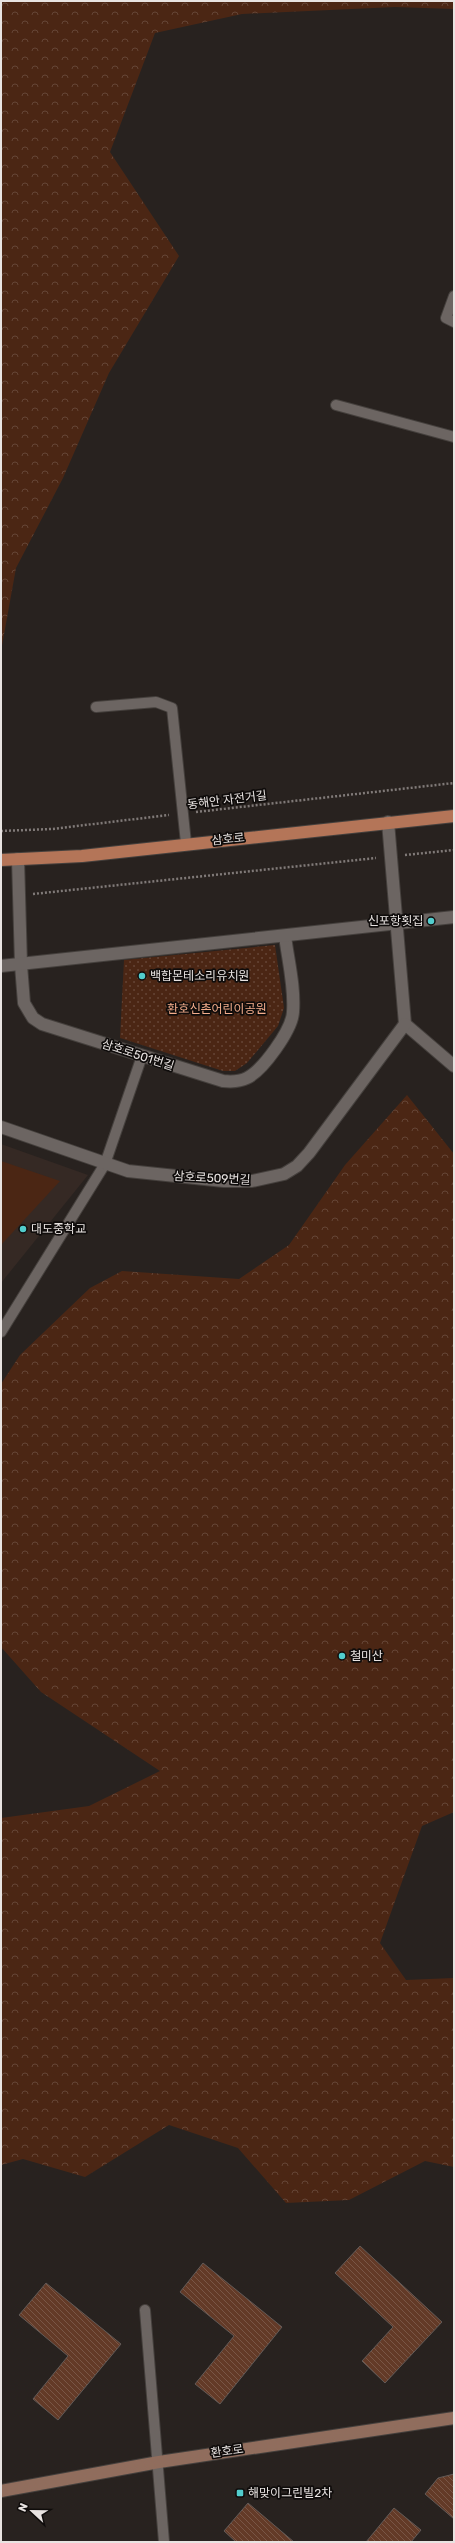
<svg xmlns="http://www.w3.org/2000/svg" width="455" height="2543" viewBox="0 0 455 2543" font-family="Rubik,'Noto Sans KR',sans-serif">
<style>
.built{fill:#352924}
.green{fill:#4b2614}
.forest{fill:url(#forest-crowns)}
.park{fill:url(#park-dots)}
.building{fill:url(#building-back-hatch);stroke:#625a57}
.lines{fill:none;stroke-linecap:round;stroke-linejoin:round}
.lane-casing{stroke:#45403d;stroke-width:12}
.street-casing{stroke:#45403d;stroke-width:14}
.secondary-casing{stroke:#45403d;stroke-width:14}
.primary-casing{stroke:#45403d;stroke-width:14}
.path{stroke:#807a78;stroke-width:2.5;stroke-dasharray:2 2;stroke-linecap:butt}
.lane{stroke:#6c6562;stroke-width:10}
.street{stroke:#6c6562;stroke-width:12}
.secondary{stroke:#906d5d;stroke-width:12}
.primary{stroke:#b47558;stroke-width:12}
.poi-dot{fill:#52cdcd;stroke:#0f0c0b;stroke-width:1.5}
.labels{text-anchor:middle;stroke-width:3.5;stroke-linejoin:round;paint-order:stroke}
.street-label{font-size:12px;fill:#e8e3e1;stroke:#0f0c0b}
.poi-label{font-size:12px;fill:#e8e3e1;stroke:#0f0c0b;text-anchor:start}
.park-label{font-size:12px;fill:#f4ad8c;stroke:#0f0c0b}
</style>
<defs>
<pattern id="forest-crowns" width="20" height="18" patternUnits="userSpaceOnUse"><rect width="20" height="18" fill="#4b2614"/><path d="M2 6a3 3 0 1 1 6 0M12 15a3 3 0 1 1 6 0" fill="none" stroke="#654536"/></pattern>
<pattern id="park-dots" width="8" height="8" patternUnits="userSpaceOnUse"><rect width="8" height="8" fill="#4b2614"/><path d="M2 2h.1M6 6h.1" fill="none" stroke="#654536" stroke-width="1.8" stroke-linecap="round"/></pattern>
<pattern id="building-back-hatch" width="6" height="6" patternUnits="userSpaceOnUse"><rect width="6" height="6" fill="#633a27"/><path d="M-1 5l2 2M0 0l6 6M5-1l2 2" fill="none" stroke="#795646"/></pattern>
</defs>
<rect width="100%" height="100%" fill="#28221f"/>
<path class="built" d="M 1,1144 L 88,1175 L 1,1283 Z"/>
<path class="green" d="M 1,1161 L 60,1181 L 1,1245 Z"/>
<g class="forest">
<path d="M 1,1 L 454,1 L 454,9 L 395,7 L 242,14 L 155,33 L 110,152 L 179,256 L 109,373 L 63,478 L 16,568 L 1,651 Z"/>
<path d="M 407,1095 L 454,1154 L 454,1812 L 422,1826 L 380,1943 L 406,1980 L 454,1978 L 454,2167 L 425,2161 L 349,2200 L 286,2203 L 238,2148 L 169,2125 L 85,2177 L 23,2159 L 1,2165 L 1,1818 L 89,1806 L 160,1771 L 41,1692 L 1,1647 L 1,1384 L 20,1355 L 90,1288 L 122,1271 L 239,1279 L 289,1245 L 345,1165 Z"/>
</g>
<path class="park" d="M 275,945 L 284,1008 L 278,1026 L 247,1063 L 235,1071 L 223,1071 L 120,1038 L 124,960 Z"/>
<g class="building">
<path d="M 360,2246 L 442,2322 L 385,2383 L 362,2361 L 393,2327 L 335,2273 Z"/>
<path d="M 203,2263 L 282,2327 L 220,2404 L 195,2384 L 234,2336 L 180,2292 Z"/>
<path d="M 46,2283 L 121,2344 L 58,2420 L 33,2399 L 68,2356 L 19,2315 Z"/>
<path d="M 454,2474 L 454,2519 L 425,2494 L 438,2478 Z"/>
<path d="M 248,2503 L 294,2542 L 236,2542 L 224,2531 Z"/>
<path d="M 394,2508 L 421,2530 L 411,2542 L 366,2542 Z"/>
</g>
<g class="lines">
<g class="lane-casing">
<g id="lane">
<path d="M 454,296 L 446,318 L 454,322"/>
<path d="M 336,405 L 454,437"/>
<path d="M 96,707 L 156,702 L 172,708 L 186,843"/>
<path d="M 1,1332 L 105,1164 L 142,1056"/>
<path d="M 145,2310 L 164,2542"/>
</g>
</g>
<g class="street-casing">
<g id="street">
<path d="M 388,822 L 405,1024 L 454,1066"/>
<path d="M 18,859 L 21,965 L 24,1003 L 33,1018 L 42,1024 L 223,1081 C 232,1082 239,1082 247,1078 C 263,1070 292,1030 293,1012 C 295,987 288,960 285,936"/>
<path d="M 1,966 L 454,917"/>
<path d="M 1,1127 L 128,1171 L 224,1181 L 252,1181 L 284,1174 L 297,1166 L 309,1153 L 405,1024"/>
</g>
</g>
<g class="secondary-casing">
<path id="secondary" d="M 1,2491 L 159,2462 L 454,2418"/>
</g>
<g class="primary-casing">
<path id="primary" d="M 1,860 L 82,856 L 454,816"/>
</g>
<g class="path">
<path d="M 196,812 L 454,783"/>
<path d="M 1,831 L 52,829 L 169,815"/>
<path d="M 405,855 L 454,850"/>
<path d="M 33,894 L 376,858"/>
</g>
<use href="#lane" class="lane"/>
<use href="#street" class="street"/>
<use href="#secondary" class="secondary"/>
<use href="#primary" class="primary"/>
</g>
<g class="poi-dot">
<circle cx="431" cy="921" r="4"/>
<circle cx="142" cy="976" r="4"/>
<circle cx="23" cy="1229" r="4"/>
<circle cx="342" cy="1656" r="4"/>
<rect x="236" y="2489" width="8" height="8" rx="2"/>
</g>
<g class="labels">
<g class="street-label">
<text transform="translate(227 800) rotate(-7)" y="4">동해안 자전거길</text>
<text transform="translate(228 839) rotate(-6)" y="4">삼호로</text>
<text transform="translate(138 1055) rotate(18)" y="4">삼호로501번길</text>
<text transform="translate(212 1178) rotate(3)" y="4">삼호로509번길</text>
<text transform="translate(227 2451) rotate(-8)" y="4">환호로</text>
</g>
<g class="poi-label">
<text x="423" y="925" text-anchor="end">신포항횟집</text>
<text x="150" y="980">백합몬테소리유치원</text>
<text x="31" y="1233">대도중학교</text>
<text x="350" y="1660">철미산</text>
<text x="248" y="2497">해맞이그린빌2차</text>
</g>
<g class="park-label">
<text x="217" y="1013">환호신촌어린이공원</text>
</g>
</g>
<rect width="455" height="2543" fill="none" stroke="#e8e3e1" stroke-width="4"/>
<g transform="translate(32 2511) rotate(292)" stroke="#0f0c0b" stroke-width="3" paint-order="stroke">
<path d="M0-3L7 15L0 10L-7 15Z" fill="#e8e3e1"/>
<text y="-6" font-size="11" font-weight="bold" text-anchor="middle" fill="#e8e3e1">N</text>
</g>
</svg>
